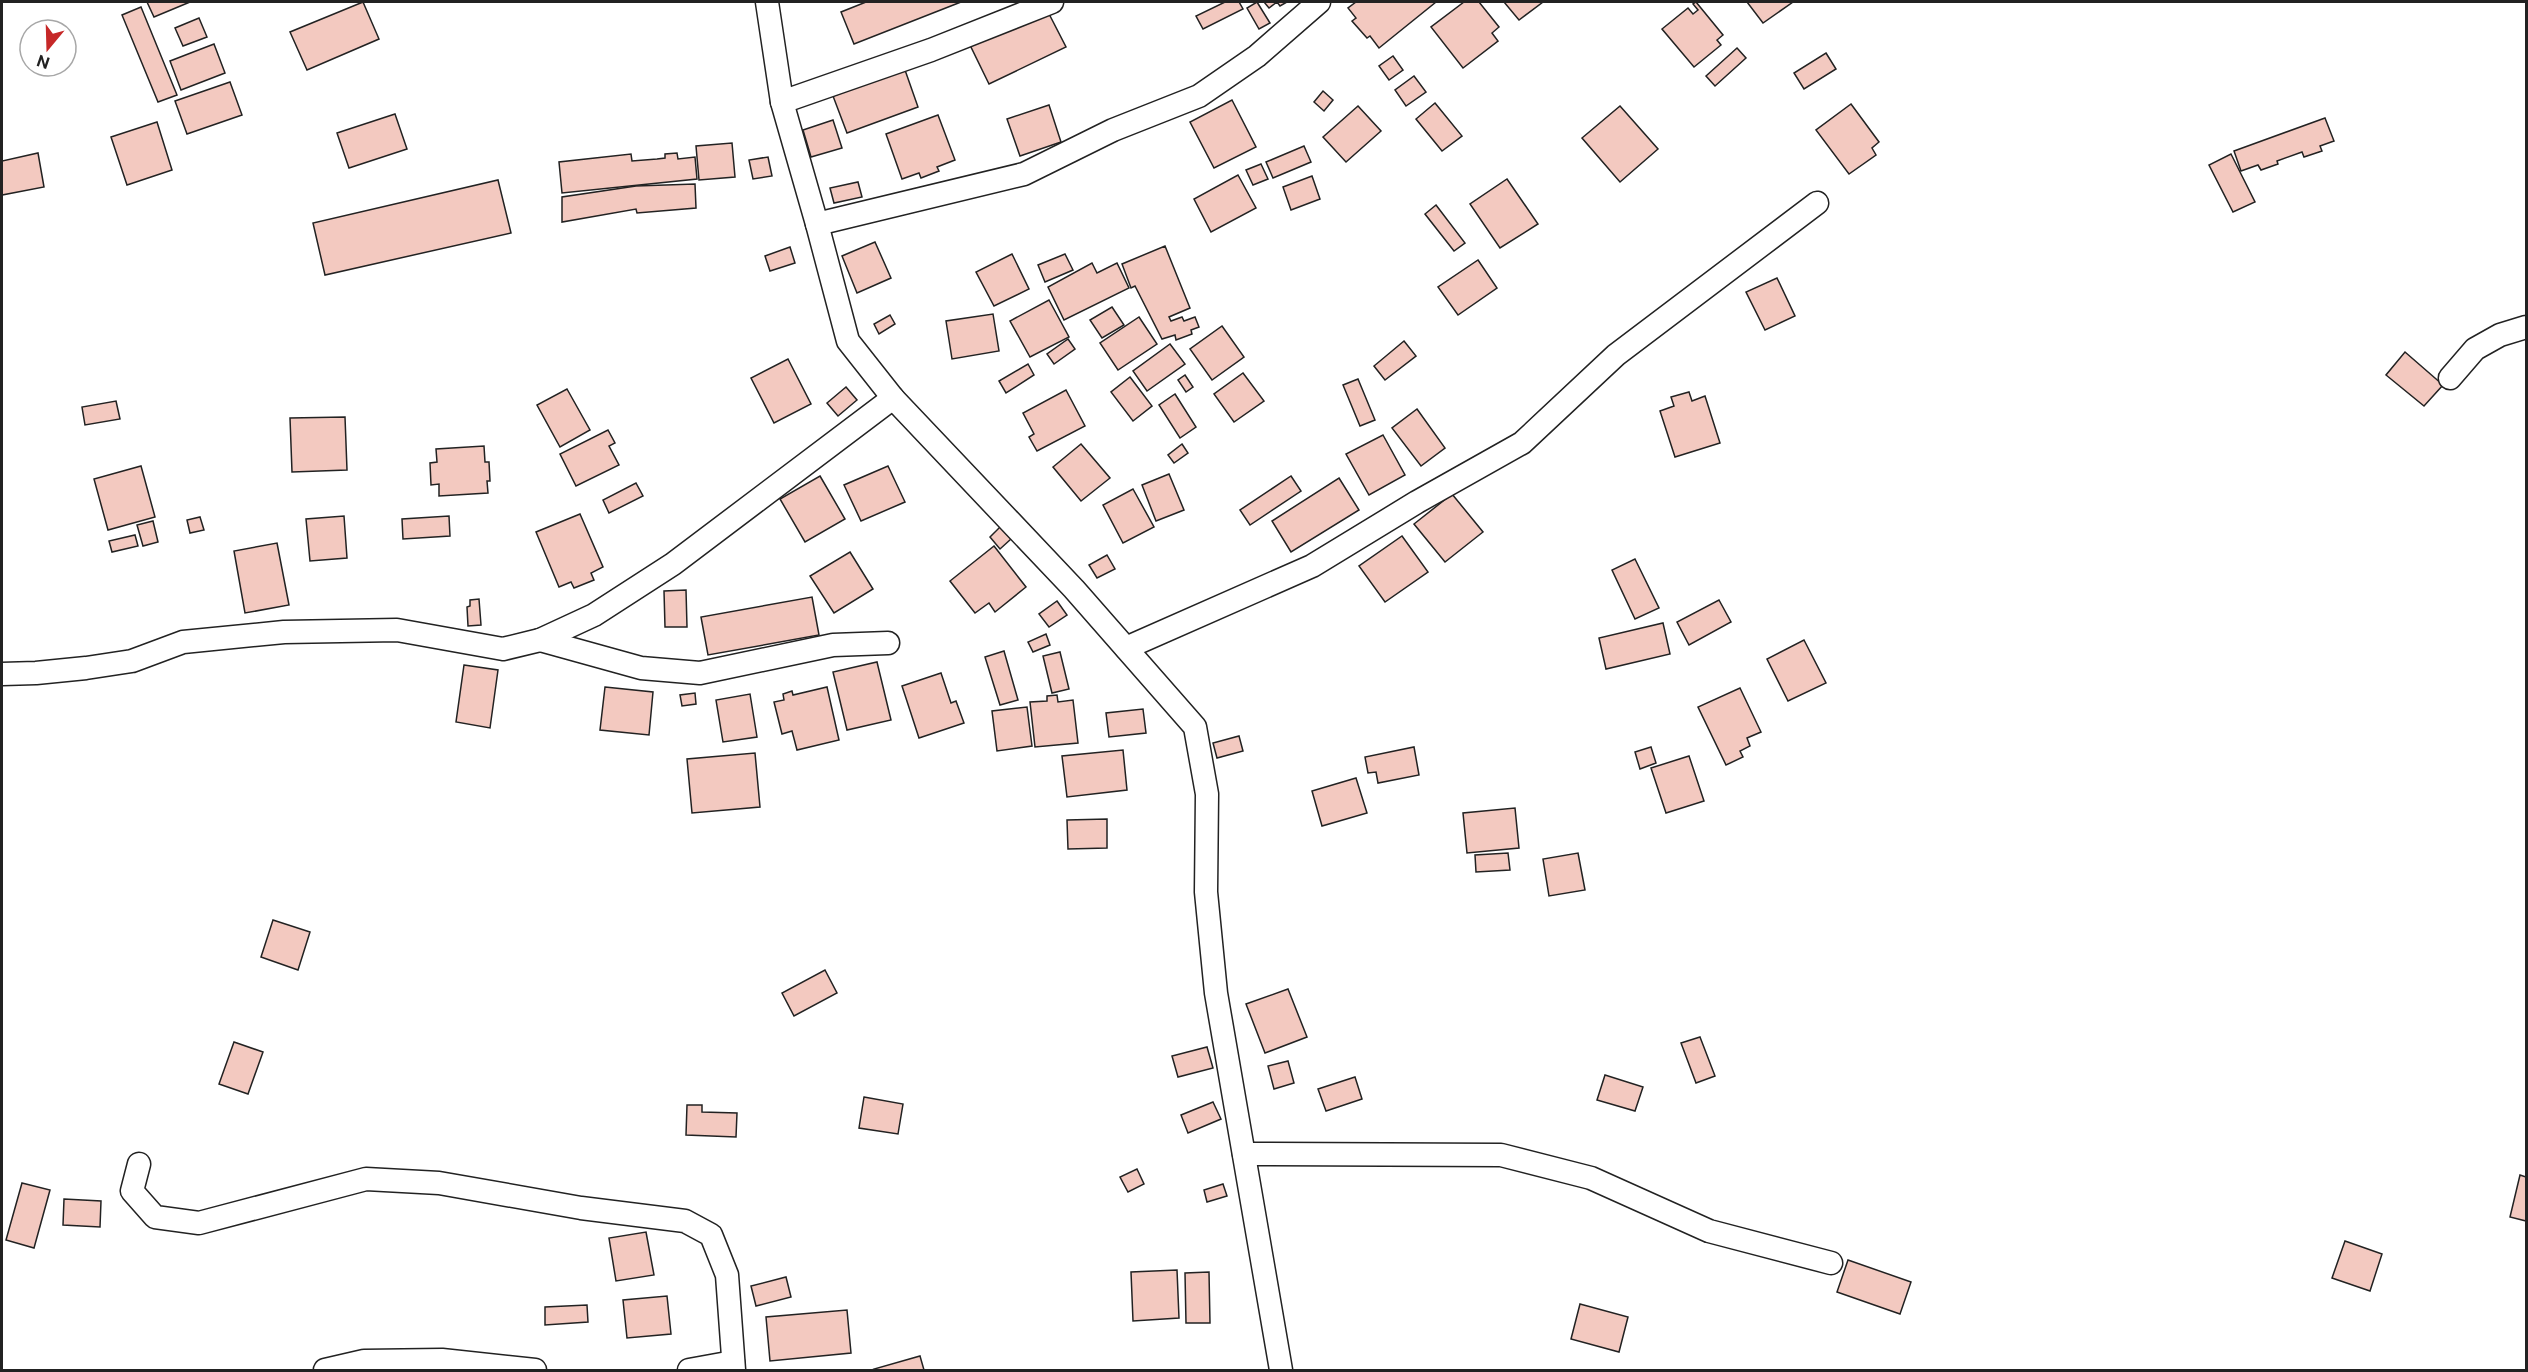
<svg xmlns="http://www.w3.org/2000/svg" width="2528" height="1372" viewBox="0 0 2528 1372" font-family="'Public Sans',sans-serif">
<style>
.building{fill:#f3c9c0;stroke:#222;stroke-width:1.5}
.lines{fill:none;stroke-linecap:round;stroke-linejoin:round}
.minor-casing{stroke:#222;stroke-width:25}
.minor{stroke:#fff;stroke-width:22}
</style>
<rect width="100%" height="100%" fill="#fff"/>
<g class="building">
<path d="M 147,2 L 190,2 L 154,17 Z"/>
<path d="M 363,2 L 379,39 L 307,70 L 290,32 Z"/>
<path d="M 866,2 L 961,2 L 854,44 L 841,12 Z"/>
<path d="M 1225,2 L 1239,2 L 1243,9 L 1203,29 L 1196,16 Z"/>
<path d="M 1257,2 L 1270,23 L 1259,29 L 1247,8 Z"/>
<path d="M 1264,2 L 1287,2 L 1280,6 L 1277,2 L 1269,8 Z"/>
<path d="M 1356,2 L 1436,2 L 1379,48 L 1370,36 L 1367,38 L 1352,21 L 1356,18 L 1348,8 Z"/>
<path d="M 1464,2 L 1479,2 L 1499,27 L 1492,33 L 1498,41 L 1463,68 L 1431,27 Z"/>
<path d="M 1504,2 L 1543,2 L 1519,20 Z"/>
<path d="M 1696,2 L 1723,35 L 1717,40 L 1721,45 L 1694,67 L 1662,29 L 1688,8 L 1693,14 L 1698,10 L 1693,4 Z"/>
<path d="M 1747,2 L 1793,2 L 1763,23 Z"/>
<path d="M 141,7 L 177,95 L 158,102 L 122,15 Z"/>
<path d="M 1046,8 L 1066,47 L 989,84 L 970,45 Z"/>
<path d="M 199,18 L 207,37 L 183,46 L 175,28 Z"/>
<path d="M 214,44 L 225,73 L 181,90 L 170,61 Z"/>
<path d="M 1737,48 L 1746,58 L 1715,86 L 1706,76 Z"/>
<path d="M 1826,53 L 1836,69 L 1804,89 L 1794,73 Z"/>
<path d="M 1393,56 L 1403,70 L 1389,80 L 1379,66 Z"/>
<path d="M 905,70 L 918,107 L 847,133 L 833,96 Z"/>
<path d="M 1414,76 L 1426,92 L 1406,106 L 1395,90 Z"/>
<path d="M 230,82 L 242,115 L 187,134 L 175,101 Z"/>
<path d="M 1323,91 L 1333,100 L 1324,111 L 1314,102 Z"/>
<path d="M 1232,100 L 1256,147 L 1214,168 L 1190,122 Z"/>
<path d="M 1435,103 L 1462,136 L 1442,151 L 1416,119 Z"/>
<path d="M 1851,104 L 1879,142 L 1872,148 L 1876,155 L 1849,174 L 1816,130 Z"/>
<path d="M 1049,105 L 1061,142 L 1020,156 L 1007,119 Z"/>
<path d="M 1358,106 L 1381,131 L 1346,162 L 1323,137 Z"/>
<path d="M 1620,106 L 1658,149 L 1620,182 L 1582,138 Z"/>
<path d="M 395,114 L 407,149 L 349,168 L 337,133 Z"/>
<path d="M 938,115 L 955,160 L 937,167 L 939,171 L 921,178 L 919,173 L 902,179 L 886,134 Z"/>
<path d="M 2325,118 L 2334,141 L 2320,146 L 2322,151 L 2304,157 L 2302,152 L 2277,161 L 2278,164 L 2261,170 L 2258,165 L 2241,171 L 2234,151 Z"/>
<path d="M 833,120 L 842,148 L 811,157 L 803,130 Z"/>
<path d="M 157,122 L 172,170 L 127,185 L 111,137 Z"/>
<path d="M 732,143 L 735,177 L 699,180 L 696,146 Z"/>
<path d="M 1304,146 L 1311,162 L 1273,178 L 1266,162 Z"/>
<path d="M 38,153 L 44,187 L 2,195 L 2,161 Z"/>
<path d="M 677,153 L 678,159 L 695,157 L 697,179 L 562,193 L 559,162 L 631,154 L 632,161 L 657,159 L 665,158 L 665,154 Z"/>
<path d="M 2231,154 L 2255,202 L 2233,212 L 2209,165 Z"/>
<path d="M 768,157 L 772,176 L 753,179 L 749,160 Z"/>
<path d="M 1261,164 L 1268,179 L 1253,185 L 1246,170 Z"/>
<path d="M 1238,175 L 1256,208 L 1211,232 L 1194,199 Z"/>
<path d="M 1312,176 L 1320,199 L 1291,210 L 1283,187 Z"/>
<path d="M 1507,179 L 1538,224 L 1500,248 L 1470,204 Z"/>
<path d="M 498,180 L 511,233 L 325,275 L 313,223 Z"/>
<path d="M 858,182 L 862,197 L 834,203 L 830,188 Z"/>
<path d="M 695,184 L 696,208 L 637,213 L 636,209 L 562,222 L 562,197 L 636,186 Z"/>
<path d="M 1436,205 L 1465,243 L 1454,251 L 1425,214 Z"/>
<path d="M 875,242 L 891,278 L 857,293 L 842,256 Z"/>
<path d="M 1165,246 L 1190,308 L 1169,317 L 1171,321 L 1182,317 L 1184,321 L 1195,317 L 1199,327 L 1191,330 L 1192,334 L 1176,340 L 1175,335 L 1162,339 L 1135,286 L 1131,288 L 1122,264 Z"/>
<path d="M 790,247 L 795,263 L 770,271 L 765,256 Z"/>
<path d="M 1012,254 L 1029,289 L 994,306 L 976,272 Z"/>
<path d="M 1065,254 L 1073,270 L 1045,282 L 1038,265 Z"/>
<path d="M 1478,260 L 1497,288 L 1458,315 L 1438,287 Z"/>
<path d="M 1092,263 L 1097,273 L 1117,263 L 1129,288 L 1064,320 L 1048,287 Z"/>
<path d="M 1777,278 L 1795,316 L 1765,330 L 1746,292 Z"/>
<path d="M 1049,300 L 1069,337 L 1030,357 L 1010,321 Z"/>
<path d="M 1112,307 L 1124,325 L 1102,338 L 1090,320 Z"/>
<path d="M 993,314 L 999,351 L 952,359 L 946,321 Z"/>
<path d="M 890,315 L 895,324 L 879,334 L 874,324 Z"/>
<path d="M 1139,317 L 1157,344 L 1118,370 L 1100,343 Z"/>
<path d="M 1222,326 L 1244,357 L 1212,380 L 1190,349 Z"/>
<path d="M 1068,339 L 1075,349 L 1054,364 L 1047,354 Z"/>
<path d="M 1404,341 L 1416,356 L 1385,380 L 1374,366 Z"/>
<path d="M 1170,344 L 1185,364 L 1147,391 L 1133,371 Z"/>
<path d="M 2405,352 L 2443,385 L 2424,406 L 2386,375 Z"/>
<path d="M 788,359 L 811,404 L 774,423 L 751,378 Z"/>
<path d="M 1028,364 L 1034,375 L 1006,393 L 999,381 Z"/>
<path d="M 1243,373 L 1264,401 L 1234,422 L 1214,394 Z"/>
<path d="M 1185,375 L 1193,387 L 1186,392 L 1178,380 Z"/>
<path d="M 1130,377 L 1152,406 L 1133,421 L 1111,392 Z"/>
<path d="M 1358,379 L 1375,420 L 1360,426 L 1343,385 Z"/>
<path d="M 846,387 L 857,400 L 838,416 L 827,403 Z"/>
<path d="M 567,389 L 590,430 L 560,447 L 537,405 Z"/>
<path d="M 1066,390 L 1085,426 L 1037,451 L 1029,437 L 1034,434 L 1023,413 Z"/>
<path d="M 1689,392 L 1692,401 L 1705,396 L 1720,443 L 1675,457 L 1660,411 L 1674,406 L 1671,397 Z"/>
<path d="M 1175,394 L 1196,427 L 1180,438 L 1159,405 Z"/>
<path d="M 116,401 L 120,419 L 85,425 L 82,407 Z"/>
<path d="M 1417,409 L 1445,448 L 1421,466 L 1392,428 Z"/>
<path d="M 345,417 L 347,470 L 292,472 L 290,418 Z"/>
<path d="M 608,430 L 615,443 L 609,446 L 619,465 L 576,486 L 560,454 Z"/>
<path d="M 1383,435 L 1405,475 L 1369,495 L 1346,454 Z"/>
<path d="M 1081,444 L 1110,478 L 1081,501 L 1053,467 Z"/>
<path d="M 1182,444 L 1188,453 L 1174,463 L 1168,455 Z"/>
<path d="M 484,446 L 485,462 L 489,462 L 490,481 L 487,481 L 488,493 L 439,496 L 439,484 L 431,485 L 430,463 L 437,462 L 436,449 Z"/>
<path d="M 141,466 L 155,517 L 108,530 L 94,479 Z"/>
<path d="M 888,466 L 905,502 L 861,521 L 844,485 Z"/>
<path d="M 1169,474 L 1184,510 L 1156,521 L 1142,485 Z"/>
<path d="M 820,476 L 845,519 L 805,542 L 780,499 Z"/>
<path d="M 1291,476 L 1301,491 L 1250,525 L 1240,510 Z"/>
<path d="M 1339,478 L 1359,510 L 1291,552 L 1272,521 Z"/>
<path d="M 636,483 L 643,496 L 609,513 L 603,500 Z"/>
<path d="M 1133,489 L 1154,527 L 1123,543 L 1103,505 Z"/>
<path d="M 1452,494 L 1483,532 L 1445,562 L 1414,524 Z"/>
<path d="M 580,514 L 603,567 L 591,573 L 594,580 L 574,588 L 571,582 L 559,587 L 536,532 Z"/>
<path d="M 344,516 L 347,558 L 310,561 L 306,519 Z"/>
<path d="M 449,516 L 450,536 L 403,539 L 402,519 Z"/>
<path d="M 200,517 L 204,530 L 190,533 L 187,520 Z"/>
<path d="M 153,521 L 158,542 L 143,546 L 137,525 Z"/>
<path d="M 1000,527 L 1011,539 L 1000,549 L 990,537 Z"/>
<path d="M 135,535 L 138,546 L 112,552 L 109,541 Z"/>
<path d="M 1402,536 L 1428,572 L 1385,602 L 1359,566 Z"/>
<path d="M 277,543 L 289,605 L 245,613 L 234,551 Z"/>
<path d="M 994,546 L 1026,587 L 995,612 L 989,603 L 975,613 L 950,581 Z"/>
<path d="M 850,552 L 873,589 L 834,613 L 810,576 Z"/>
<path d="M 1107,555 L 1115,569 L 1097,578 L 1089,565 Z"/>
<path d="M 1635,559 L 1659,608 L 1635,619 L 1612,570 Z"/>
<path d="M 686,590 L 687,627 L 665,627 L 664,591 Z"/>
<path d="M 812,597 L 819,635 L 708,655 L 701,617 Z"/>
<path d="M 479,599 L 481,625 L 468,626 L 467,607 L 470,606 L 470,600 Z"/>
<path d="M 1719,600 L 1731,622 L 1689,645 L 1677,622 Z"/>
<path d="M 1057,601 L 1067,615 L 1049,627 L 1039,614 Z"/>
<path d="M 1663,623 L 1670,654 L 1606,669 L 1599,638 Z"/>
<path d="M 1046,634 L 1050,645 L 1033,652 L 1028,642 Z"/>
<path d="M 1804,640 L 1826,683 L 1788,701 L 1767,659 Z"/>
<path d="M 1004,651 L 1018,700 L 1000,705 L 985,657 Z"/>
<path d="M 1060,652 L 1069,689 L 1052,693 L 1043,656 Z"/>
<path d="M 877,662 L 891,720 L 847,730 L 833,672 Z"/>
<path d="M 464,665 L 498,670 L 490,728 L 456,722 Z"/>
<path d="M 941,673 L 951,703 L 956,701 L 964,723 L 919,738 L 902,686 Z"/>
<path d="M 605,687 L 653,692 L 649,735 L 600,730 Z"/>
<path d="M 827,687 L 839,740 L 797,750 L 792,731 L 782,734 L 774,702 L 784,700 L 783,694 L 792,691 L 793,695 Z"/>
<path d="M 1740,688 L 1761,732 L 1747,738 L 1750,746 L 1740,751 L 1743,757 L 1726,765 L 1698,707 Z"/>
<path d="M 695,693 L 696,704 L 682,706 L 680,695 Z"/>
<path d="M 750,694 L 757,737 L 723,742 L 716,700 Z"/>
<path d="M 1057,695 L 1058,702 L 1073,700 L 1078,743 L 1035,747 L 1030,702 L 1047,701 L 1047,696 Z"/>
<path d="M 1027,707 L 1032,746 L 997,751 L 992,711 Z"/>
<path d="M 1143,709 L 1146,733 L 1109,737 L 1106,713 Z"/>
<path d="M 1239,736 L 1243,751 L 1217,758 L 1213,743 Z"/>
<path d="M 1414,747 L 1419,775 L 1378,783 L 1376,772 L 1368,773 L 1365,757 Z"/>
<path d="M 1651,747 L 1656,763 L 1640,769 L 1635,752 Z"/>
<path d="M 1123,750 L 1127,790 L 1067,797 L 1062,756 Z"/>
<path d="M 755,753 L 760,807 L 692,813 L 687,759 Z"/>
<path d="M 1689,756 L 1704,801 L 1666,813 L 1651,768 Z"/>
<path d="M 1356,778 L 1367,813 L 1322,826 L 1312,791 Z"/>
<path d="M 1515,808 L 1519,848 L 1467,853 L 1463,813 Z"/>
<path d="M 1107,819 L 1107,848 L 1068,849 L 1067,820 Z"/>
<path d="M 1508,853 L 1510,870 L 1476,872 L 1475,855 Z"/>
<path d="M 1578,853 L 1585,890 L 1549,896 L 1543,859 Z"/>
<path d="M 273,920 L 310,932 L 298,970 L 261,957 Z"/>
<path d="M 825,970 L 837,993 L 794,1016 L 782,993 Z"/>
<path d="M 1288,989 L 1307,1037 L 1265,1053 L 1246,1004 Z"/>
<path d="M 1700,1037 L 1715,1076 L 1696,1083 L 1681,1043 Z"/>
<path d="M 234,1042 L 263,1052 L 248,1094 L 219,1084 Z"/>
<path d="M 1207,1047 L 1213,1068 L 1178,1077 L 1172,1056 Z"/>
<path d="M 1288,1061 L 1294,1083 L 1274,1089 L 1268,1066 Z"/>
<path d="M 1605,1075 L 1643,1087 L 1635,1111 L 1597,1100 Z"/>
<path d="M 1355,1077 L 1362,1099 L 1326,1111 L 1318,1089 Z"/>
<path d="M 864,1097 L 903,1104 L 898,1134 L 859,1128 Z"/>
<path d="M 1213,1102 L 1221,1119 L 1188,1133 L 1181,1115 Z"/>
<path d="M 687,1105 L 702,1105 L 702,1112 L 737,1113 L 736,1137 L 686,1135 Z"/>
<path d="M 1137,1169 L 1144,1184 L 1128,1192 L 1120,1177 Z"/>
<path d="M 2520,1175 L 2526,1177 L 2526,1221 L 2510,1217 Z"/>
<path d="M 22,1183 L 50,1190 L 34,1248 L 6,1240 Z"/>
<path d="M 1223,1184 L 1227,1196 L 1207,1202 L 1204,1190 Z"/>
<path d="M 64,1199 L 101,1201 L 100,1227 L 63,1225 Z"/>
<path d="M 646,1232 L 654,1275 L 616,1281 L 609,1238 Z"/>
<path d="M 2345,1241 L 2382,1254 L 2370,1291 L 2332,1278 Z"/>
<path d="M 1848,1260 L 1911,1282 L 1900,1314 L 1837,1292 Z"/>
<path d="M 1177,1270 L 1179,1318 L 1133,1321 L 1131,1272 Z"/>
<path d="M 1209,1272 L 1210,1323 L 1186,1323 L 1185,1273 Z"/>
<path d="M 786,1277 L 791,1297 L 756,1306 L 751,1286 Z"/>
<path d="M 667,1296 L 671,1334 L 627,1338 L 623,1300 Z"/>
<path d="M 1580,1304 L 1628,1317 L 1619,1352 L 1571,1339 Z"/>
<path d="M 587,1305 L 588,1322 L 545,1325 L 545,1307 Z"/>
<path d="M 847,1310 L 851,1353 L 770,1361 L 766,1317 Z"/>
<path d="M 920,1356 L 924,1370 L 875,1370 L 874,1369 Z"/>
</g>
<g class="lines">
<g class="minor-casing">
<g id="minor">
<path d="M 767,2 L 782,102 L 817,224 L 848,341 L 893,398 L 1074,589 L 1195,727 L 1207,794 L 1206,892 L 1216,993 L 1281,1370"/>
<path d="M 782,102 L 931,50 L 1052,2"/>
<path d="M 817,224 L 1024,174 L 1113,130 L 1199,96 L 1257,56 L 1319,2"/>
<path d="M 2450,378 L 2475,349 L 2500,335 L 2526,327"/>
<path d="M 540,640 L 641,668 L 700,673 L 833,645 L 888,643"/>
<path d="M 1126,648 L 1312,566 L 1417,502 L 1522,443 L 1616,355 L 1817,203"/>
<path d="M 2,674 L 36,673 L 86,668 L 132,661 L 183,642 L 284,632 L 397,630 L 503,649 L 540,640 L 594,615 L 673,564 L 893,398"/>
<path d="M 1244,1154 L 1501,1155 L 1591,1178 L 1709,1231 L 1831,1263"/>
<path d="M 139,1164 L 132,1191 L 155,1217 L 199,1223 L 366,1179 L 439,1183 L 581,1208 L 685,1221 L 711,1235 L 727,1275 L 734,1370"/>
<path d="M 325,1370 L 364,1361 L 442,1360 L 535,1370"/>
<path d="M 689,1370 L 733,1362"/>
</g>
</g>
<use href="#minor" class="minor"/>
</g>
<rect width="2528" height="1372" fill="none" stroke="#222222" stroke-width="6"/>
<g transform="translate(48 48) rotate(199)"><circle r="28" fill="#ffffff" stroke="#a7a7a7" stroke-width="1.5"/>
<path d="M0-4.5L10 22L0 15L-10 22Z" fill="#c62828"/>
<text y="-9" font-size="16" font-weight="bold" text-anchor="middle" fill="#222222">N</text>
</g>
</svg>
